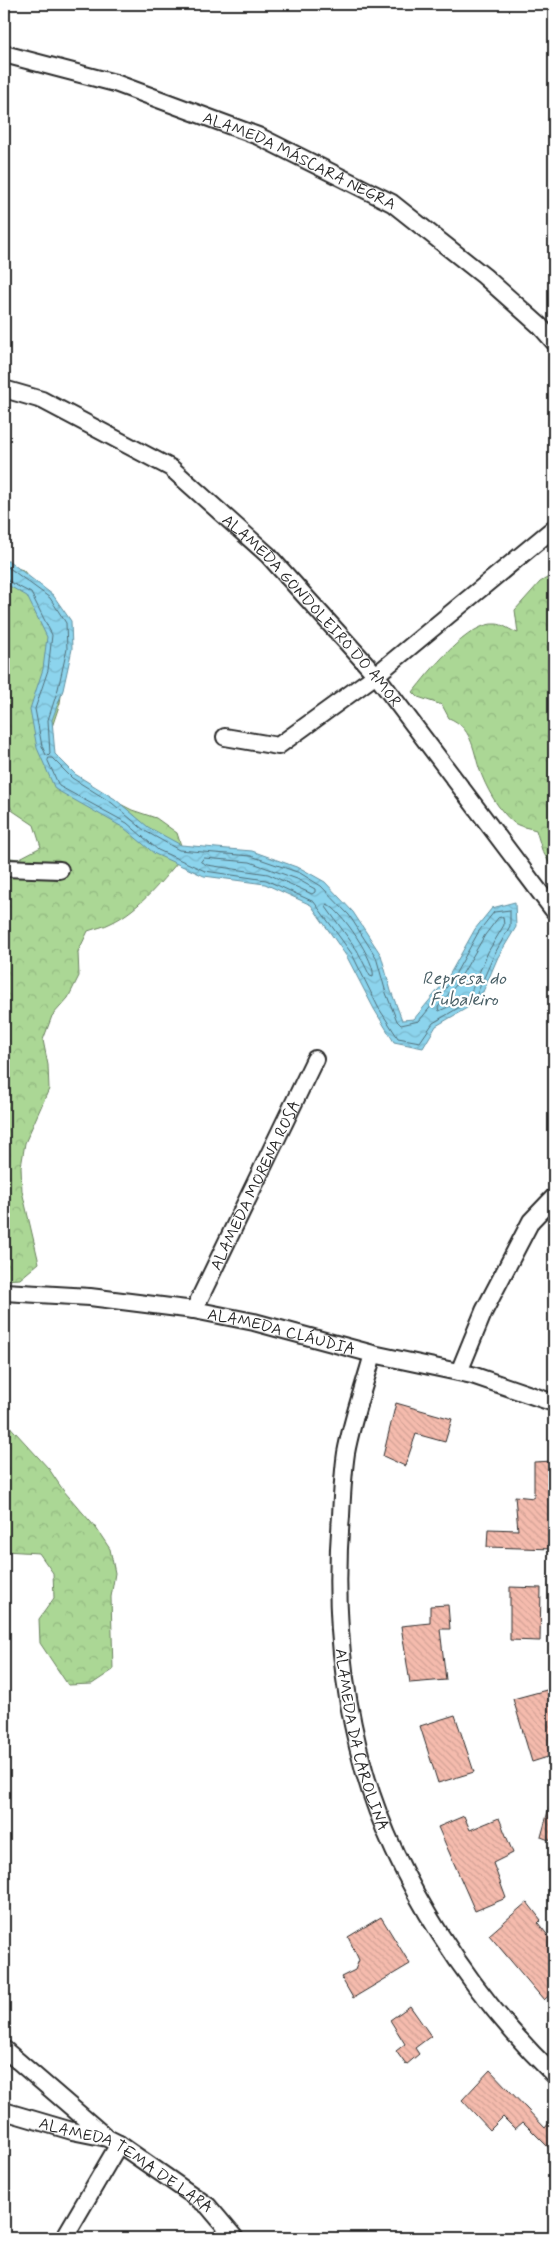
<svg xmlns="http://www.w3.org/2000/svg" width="558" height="2242" viewBox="0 0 558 2242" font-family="Mynerve,sans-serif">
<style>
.forest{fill:url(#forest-crowns);stroke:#6b8160}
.water{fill:url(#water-waves);stroke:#65909f}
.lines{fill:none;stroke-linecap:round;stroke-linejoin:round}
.shore{stroke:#526f79;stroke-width:1}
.building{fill:url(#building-back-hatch);stroke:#2b2b2b}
.minor-casing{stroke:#2b2b2b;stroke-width:20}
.minor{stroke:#fff;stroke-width:16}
.labels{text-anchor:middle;stroke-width:4.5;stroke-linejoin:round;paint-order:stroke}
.street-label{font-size:16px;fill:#2b2b2b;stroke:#fff}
.water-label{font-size:18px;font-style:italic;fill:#485e65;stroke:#fff}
</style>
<defs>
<pattern id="forest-crowns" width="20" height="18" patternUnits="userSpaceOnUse" patternTransform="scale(1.25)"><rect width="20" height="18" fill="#abd795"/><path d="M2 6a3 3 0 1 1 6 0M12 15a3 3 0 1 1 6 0" fill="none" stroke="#93b981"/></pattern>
<pattern id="water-waves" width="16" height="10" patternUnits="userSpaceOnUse" patternTransform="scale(1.25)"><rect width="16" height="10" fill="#8cd4ed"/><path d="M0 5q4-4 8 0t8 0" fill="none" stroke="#79b6cb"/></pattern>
<pattern id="building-back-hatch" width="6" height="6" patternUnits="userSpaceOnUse" patternTransform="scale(1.25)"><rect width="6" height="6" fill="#f5bbad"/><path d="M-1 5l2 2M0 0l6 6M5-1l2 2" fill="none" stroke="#d2a195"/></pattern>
</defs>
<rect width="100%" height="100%" fill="#fff"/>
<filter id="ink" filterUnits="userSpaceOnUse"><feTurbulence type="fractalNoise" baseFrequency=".02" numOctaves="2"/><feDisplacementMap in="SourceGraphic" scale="10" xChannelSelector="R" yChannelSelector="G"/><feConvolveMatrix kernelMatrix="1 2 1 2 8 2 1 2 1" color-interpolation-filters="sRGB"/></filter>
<g filter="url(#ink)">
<g class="forest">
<path d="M 4,564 L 23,570 L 39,589 L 67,655 L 60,703 L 52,727 L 52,751 L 87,787 L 132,810 L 156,818 L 177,833 L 184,855 C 163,879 141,909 111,923 C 104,927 96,928 88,931 L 78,952 L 79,976 L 68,998 L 52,1016 L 43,1040 L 48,1065 L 49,1089 L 25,1143 L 21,1167 L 22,1191 L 39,1263 L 20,1279 L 4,1280 L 4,857 L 18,859 L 41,847 L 34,825 L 13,811 L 4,797 Z"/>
<path d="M 554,574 L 554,871 L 542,850 L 536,830 C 530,828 520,827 514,823 C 498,810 486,788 479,768 C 473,748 471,727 449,718 L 442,705 L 418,697 L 413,692 C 428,673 469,621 496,624 C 503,624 511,631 518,633 L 515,610 L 540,582 Z"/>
<path d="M 4,1420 L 49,1469 L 63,1490 L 96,1528 L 110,1549 L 115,1573 L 111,1597 L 113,1670 L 92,1684 L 68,1685 L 40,1643 L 39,1619 L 54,1598 L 53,1573 L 39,1553 L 4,1551 Z"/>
</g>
<path class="water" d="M 4,561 L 9,561 L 53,595 L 71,621 L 72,649 L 63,690 L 52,720 L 55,754 L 75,774 L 115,799 L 148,827 L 181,845 L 252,851 L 302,869 L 325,882 L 353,912 L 381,955 L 391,991 L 402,1020 L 414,1019 L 447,979 L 475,929 L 492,908 L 515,902 L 516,927 L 498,957 L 479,1001 L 436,1026 L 423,1048 L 394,1042 L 374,1009 L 347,957 L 311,905 L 265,884 L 204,876 L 155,854 L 124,828 L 55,789 L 37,748 L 30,709 L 43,669 L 47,637 L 27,596 L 4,583 Z"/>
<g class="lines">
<g class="shore">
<path d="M 4,566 L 8,567 L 50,598 L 66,623 L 67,649 L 58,689 L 48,720 L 50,754 L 48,756 L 46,755 L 42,746 L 35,709 L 48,670 L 52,635 L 31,593 L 4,579"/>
<path d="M 49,758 L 52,758 L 72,778 L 112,803 L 145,831 L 179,850 L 251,856 L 300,873 L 321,886 L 349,915 L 376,957 L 386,993 L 397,1021 L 401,1025 L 419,1021 L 451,982 L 479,931 L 494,912 L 510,910 L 510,926 L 494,955 L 475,998 L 433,1023 L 420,1042 L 398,1038 L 378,1007 L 352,954 L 314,902 L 266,880 L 205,871 L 158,850 L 127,823 L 59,786 L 48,761 Z"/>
<path d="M 204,858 L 250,862 L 297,879 L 315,889 L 315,892 L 312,894 L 268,874 L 207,865 L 201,862 Z"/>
<path d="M 327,904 C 340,908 377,963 373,977 L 370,976 L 357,950 L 326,907 Z"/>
<path d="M 503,917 L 504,925 L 488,952 L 470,994 L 455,1004 L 439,1011 L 438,1007 L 456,985 L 485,935 L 498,918 Z"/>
</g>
</g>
<g class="building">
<path d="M 396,1403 L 452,1419 L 445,1442 L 416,1434 L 405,1466 L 383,1456 Z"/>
<path d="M 554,1461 L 554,1549 L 487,1547 L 488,1529 L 518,1530 L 515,1496 L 534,1498 L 534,1462 Z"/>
<path d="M 510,1587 L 541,1588 L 540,1641 L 510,1640 Z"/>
<path d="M 448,1605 L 450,1629 L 440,1629 L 446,1680 L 410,1683 L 401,1626 L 430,1623 L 430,1606 Z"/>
<path d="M 554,1688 L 554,1755 L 532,1762 L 513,1699 Z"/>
<path d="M 455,1715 L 474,1772 L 438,1783 L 420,1726 Z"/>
<path d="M 550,1804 L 554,1804 L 554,1842 L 541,1837 Z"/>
<path d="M 464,1816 L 470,1830 L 499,1818 L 513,1853 L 493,1863 L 506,1898 L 475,1911 L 438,1827 Z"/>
<path d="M 527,1902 L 541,1920 L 538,1923 L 554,1943 L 554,1991 L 544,2000 L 489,1935 Z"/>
<path d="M 381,1917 L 410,1964 L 353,1998 L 341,1977 L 355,1970 L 359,1960 L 348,1937 Z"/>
<path d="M 410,2006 L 431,2036 L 415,2048 L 419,2054 L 406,2065 L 396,2051 L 405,2044 L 390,2020 Z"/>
<path d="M 490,2070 L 545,2128 L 554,2117 L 554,2153 L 523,2122 L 515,2129 L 503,2117 L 490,2130 L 462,2100 Z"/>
</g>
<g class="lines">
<g class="minor-casing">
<g id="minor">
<path id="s1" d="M 4,54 L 115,83 L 258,136 L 392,203 L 484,276 L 540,326 L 554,342"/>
<path id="s2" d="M 4,389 L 42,400 L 171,468 L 268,555 L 376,675 L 554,911"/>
<path d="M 225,737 L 278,746 L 376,675 L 554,528"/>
<path d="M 4,868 L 60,870"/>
<path id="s3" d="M 4,1292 L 90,1297 L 194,1310 L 254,1322 L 373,1354 L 472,1375 L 554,1403"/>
<path id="s4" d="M 194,1310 L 315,1059"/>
<path id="s5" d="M 373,1354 C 364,1387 352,1420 346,1453 C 343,1473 342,1495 341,1516 C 334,1600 341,1688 364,1770 C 395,1880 473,1997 554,2075"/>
<path d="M 459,1372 L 484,1311 L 531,1221 L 554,1197"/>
<path d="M 4,2049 L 106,2137"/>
<path id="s6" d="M 4,2111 L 72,2131 L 107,2138 L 119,2144 L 208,2206 L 235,2238"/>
<path d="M 64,2238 L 119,2144"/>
</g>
</g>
<use href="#minor" class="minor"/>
</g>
</g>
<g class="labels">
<g class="street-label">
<text dy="6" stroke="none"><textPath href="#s1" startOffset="315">ALAMEDA MÁSCARA NEGRA</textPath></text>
<text dy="6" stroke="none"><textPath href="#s2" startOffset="386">ALAMEDA GONDOLEIRO DO AMOR</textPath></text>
<text dy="6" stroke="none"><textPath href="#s4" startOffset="139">ALAMEDA MORENA ROSA</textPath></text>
<text dy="6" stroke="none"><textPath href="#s3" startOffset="281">ALAMEDA CLÁUDIA</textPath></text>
<text dy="6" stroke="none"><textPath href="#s5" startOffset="392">ALAMEDA DA CAROLINA</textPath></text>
<text dy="6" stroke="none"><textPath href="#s6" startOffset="135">ALAMEDA TEMA DE LARA</textPath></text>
</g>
<g class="water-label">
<text x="464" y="984">Represa do<tspan x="464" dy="21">Fubaleiro</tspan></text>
</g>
</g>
<rect width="558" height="2242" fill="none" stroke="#fff" stroke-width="20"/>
<rect x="10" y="10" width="538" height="2222" fill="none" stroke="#2b2b2b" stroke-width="2" filter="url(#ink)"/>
</svg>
